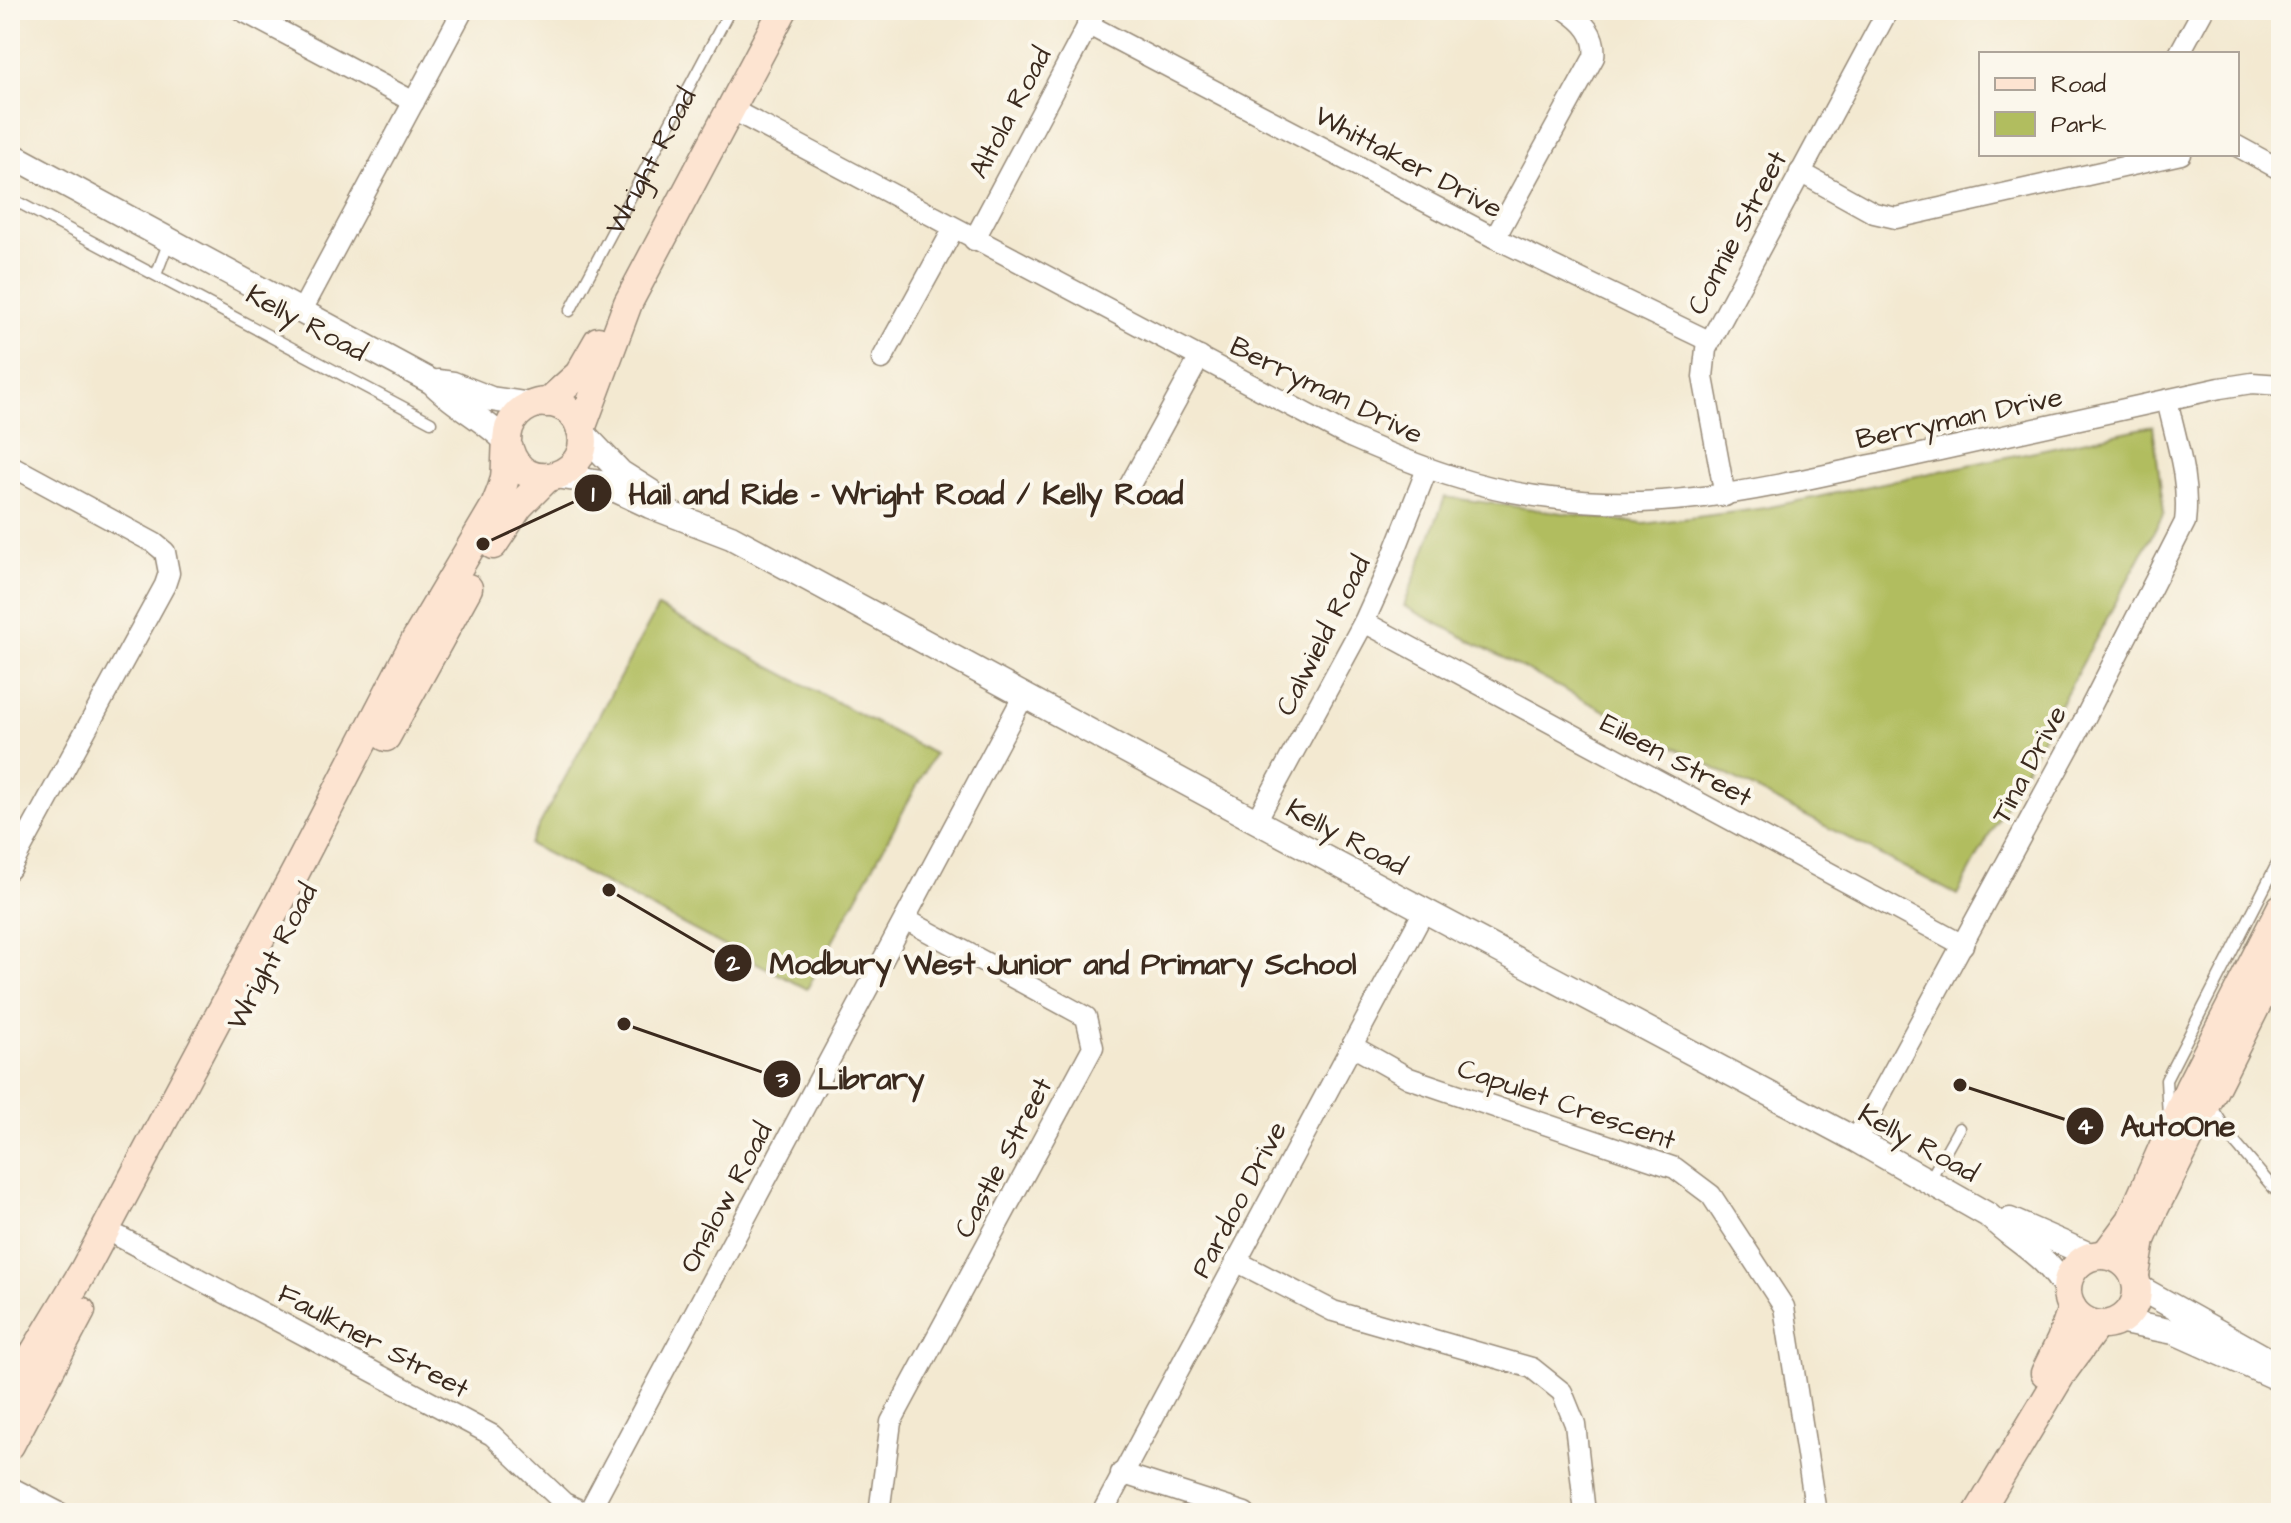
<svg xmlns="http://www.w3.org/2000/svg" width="2291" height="1523" viewBox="0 0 2291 1523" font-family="'Architects Daughter',sans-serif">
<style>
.green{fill:#b1bd5f;stroke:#76743e;stroke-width:2}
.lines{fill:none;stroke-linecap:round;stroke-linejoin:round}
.service-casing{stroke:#978a78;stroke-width:13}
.minor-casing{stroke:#978a78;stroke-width:23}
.tertiary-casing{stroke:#978a78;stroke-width:27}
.secondary-casing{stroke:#978a78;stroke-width:31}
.service{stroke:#fff;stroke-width:10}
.minor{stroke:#fff;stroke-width:20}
.tertiary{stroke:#fff;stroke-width:24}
.secondary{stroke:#fde4d1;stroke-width:28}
.labels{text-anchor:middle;stroke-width:8;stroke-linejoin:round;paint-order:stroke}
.street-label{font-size:28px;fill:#3b2a1e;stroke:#fbf7ec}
.leader{fill:none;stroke:#3b2a1e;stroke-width:3}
.callout-dot{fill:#3b2a1e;stroke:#fbf7ec;stroke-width:3}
.mark-label{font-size:24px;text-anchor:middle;font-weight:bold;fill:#fff}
.callout-label{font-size:30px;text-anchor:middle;font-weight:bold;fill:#3b2a1e;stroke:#fbf7ec;stroke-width:8;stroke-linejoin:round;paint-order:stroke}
</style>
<rect width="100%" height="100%" fill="#fbf7ec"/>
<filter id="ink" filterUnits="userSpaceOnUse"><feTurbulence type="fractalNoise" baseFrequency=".0125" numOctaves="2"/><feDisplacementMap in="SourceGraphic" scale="16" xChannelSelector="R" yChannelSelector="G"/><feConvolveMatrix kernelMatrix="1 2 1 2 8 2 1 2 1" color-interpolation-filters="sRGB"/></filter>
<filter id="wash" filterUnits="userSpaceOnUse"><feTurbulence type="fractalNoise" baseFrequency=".006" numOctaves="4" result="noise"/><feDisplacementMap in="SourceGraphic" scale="32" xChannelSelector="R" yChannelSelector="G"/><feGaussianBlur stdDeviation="1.8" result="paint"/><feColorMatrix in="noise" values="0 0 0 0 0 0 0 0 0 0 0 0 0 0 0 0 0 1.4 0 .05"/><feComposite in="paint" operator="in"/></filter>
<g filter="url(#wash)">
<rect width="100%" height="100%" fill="#f3e9d1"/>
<g class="green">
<path d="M 2153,426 L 2164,513 L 1957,895 L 1404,606 L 1445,497 L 1644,524 L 1765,508 Z"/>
<path d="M 658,607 L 934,754 L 807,989 L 529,844 Z"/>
</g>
</g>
<g filter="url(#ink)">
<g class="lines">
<g class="service-casing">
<g id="service">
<path d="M 10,198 L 431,422"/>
<path d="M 156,275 L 169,241"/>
<path id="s1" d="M 570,311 L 730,10"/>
<path d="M 2209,1103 L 2236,1144 L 2281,1197"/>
<path d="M 2168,1117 L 2166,1080 L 2281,856"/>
<path d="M 1929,1181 L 1959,1128"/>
</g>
</g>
<g class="minor-casing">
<g id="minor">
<path d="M 241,10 L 414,102"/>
<path d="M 1087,24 L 1495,238 L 1709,341"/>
<path d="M 2179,54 L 2203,10"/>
<path d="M 731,109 L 1348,436 C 1414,465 1480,490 1551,498 C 1667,513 1769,487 1881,463 C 1994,439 2107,414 2220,388 L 2252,383 L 2281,385"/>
<path d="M 2237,146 L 2281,170"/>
<path d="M 1800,172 L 1874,213 L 1896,218 L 2181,154"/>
<path d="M 1495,238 L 1594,57 C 1597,35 1584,22 1566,10"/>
<path d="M 974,240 L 1096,10"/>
<path d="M 301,312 L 463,10"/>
<path d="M 882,359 L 954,228"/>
<path d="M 10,465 L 154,543 L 165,552 L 169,573 L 165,585 L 10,869"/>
<path d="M 1126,492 L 1200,357"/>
<path d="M 1725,496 L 1703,377 L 1706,349 L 1888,10"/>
<path d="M 1364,622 L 1963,945"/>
<path d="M 1256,821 L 1364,622 L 1387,571 L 1427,469"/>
<path d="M 1352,1046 L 1409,1078 L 1675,1168 L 1711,1195 L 1784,1307 L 1816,1513"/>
<path d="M 1856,1140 L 2083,722 L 2185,522 C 2190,481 2176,440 2167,400"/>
<path d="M 120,1237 L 492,1435 L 564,1503 L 586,1513"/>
<path d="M 1236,1261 L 1333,1311 L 1532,1368 L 1562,1392 L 1575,1424 L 1585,1513"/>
<path d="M 1121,1473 L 1245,1513"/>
<path d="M 10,1487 L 60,1513"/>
<path d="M 588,1513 L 1024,695"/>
<path d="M 879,1513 L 891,1422 L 1093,1047 L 1086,1017 L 905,919"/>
<path d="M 1102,1513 L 1424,911"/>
</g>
</g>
<g class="tertiary-casing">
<g id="tertiary">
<path d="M 10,154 L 432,382 C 455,406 485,419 508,443"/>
<path d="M 438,382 L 453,384 L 491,399 L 531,405"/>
<path d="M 582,432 L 621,473 L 651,492"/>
<path d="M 556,476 L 601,483 L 650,506 L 731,537 L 1256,821 L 1856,1140 L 1988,1215 C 2018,1244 2045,1253 2067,1291"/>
<path d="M 2010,1220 L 2092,1256"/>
<path d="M 2138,1287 L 2265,1358"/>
<path d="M 2118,1321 L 2174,1332 L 2281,1380"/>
</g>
</g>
<g class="secondary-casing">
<g id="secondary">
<path d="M 547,403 L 579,374 L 598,341"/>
<path d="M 581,429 L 628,303 L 783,10"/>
<path d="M 493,545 L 519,506 L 547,478"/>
<path d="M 386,737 L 468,588"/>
<circle cx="2102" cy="1290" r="35"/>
<path d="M 2105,1255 L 2131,1220 L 2190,1086 L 2281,908"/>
<path d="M 2135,1275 L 2141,1240 L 2154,1209 L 2281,956"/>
<path d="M 2045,1373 L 2061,1340 L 2072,1308"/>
<path d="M 10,1393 L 84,1270 L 296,871 L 415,641 L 495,506 C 499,496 503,488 505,477 C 507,463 505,441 509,428 C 516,408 539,397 559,405 C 569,409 577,417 580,427 C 598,474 524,501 509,449"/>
<path d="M 10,1445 L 81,1311"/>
<path d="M 1978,1513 L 2062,1373 L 2097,1325"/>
</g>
</g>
<use href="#service" class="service"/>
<use href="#minor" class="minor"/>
<use href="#tertiary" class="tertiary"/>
<use href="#secondary" class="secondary"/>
</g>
</g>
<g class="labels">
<g class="street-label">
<text transform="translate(1009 112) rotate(-62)" y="10">Altola Road</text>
<text dy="10" stroke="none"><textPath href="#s1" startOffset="170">Wright Road</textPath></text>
<text transform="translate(1409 161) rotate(28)" y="10">Whittaker Drive</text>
<text transform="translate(1736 232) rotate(-62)" y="10">Connie Street</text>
<text transform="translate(307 322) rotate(28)" y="10">Kelly Road</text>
<text transform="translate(1327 389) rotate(26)" y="10">Berryman Drive</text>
<text transform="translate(1959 417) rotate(-12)" y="10">Berryman Drive</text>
<text transform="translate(1322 635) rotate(-63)" y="10">Calwield Road</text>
<text transform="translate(1677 759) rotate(28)" y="10">Eileen Street</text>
<text transform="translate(2028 764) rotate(-62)" y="10">Tina Drive</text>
<text transform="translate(1347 836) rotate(28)" y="10">Kelly Road</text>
<text transform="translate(271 956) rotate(-62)" y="10">Wright Road</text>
<text transform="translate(1567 1103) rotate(19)" y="10">Capulet Crescent</text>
<text transform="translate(1919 1142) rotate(29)" y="10">Kelly Road</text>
<text transform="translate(1002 1157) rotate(-62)" y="10">Castle Street</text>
<text transform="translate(725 1197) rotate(-62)" y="10">Onslow Road</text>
<text transform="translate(1238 1199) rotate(-62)" y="10">Pardoo Drive</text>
<text transform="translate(374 1340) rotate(28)" y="10">Faulkner Street</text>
</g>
</g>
<path class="leader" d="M483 544L593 493M609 890L733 963M624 1024L782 1079M1960 1085L2085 1126"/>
<g class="callout-dot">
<circle cx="483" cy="544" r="8"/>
<circle cx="609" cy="890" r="8"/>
<circle cx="624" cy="1024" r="8"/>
<circle cx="1960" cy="1085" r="8"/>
<circle cx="593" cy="493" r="20"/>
<circle cx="733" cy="963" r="20"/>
<circle cx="782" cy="1079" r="20"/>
<circle cx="2085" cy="1126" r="20"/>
</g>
<g class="mark-label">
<text x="593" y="502">1</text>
<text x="733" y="971">2</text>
<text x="782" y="1087">3</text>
<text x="2085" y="1134">4</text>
</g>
<g class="callout-label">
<text x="906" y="504">Hail and Ride - Wright Road / Kelly Road</text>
<text x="1063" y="974">Modbury West Junior and Primary School</text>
<text x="871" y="1089">Library</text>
<text x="2178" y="1136">AutoOne</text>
</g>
<rect width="2291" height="1523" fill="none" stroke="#fbf7ec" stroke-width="40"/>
<rect x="1979" y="52" width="260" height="104" fill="#fbf7ec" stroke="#aea59a" stroke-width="2"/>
<rect x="1995" y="78" width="40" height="12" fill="#fde4d1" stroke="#aea59a" stroke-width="2"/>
<text x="2051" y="92" font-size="24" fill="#3b2a1e">Road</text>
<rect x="1995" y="112" width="40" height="24" fill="#b1bd5f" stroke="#aea59a" stroke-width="2"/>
<text x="2051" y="132" font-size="24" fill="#3b2a1e">Park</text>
</svg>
